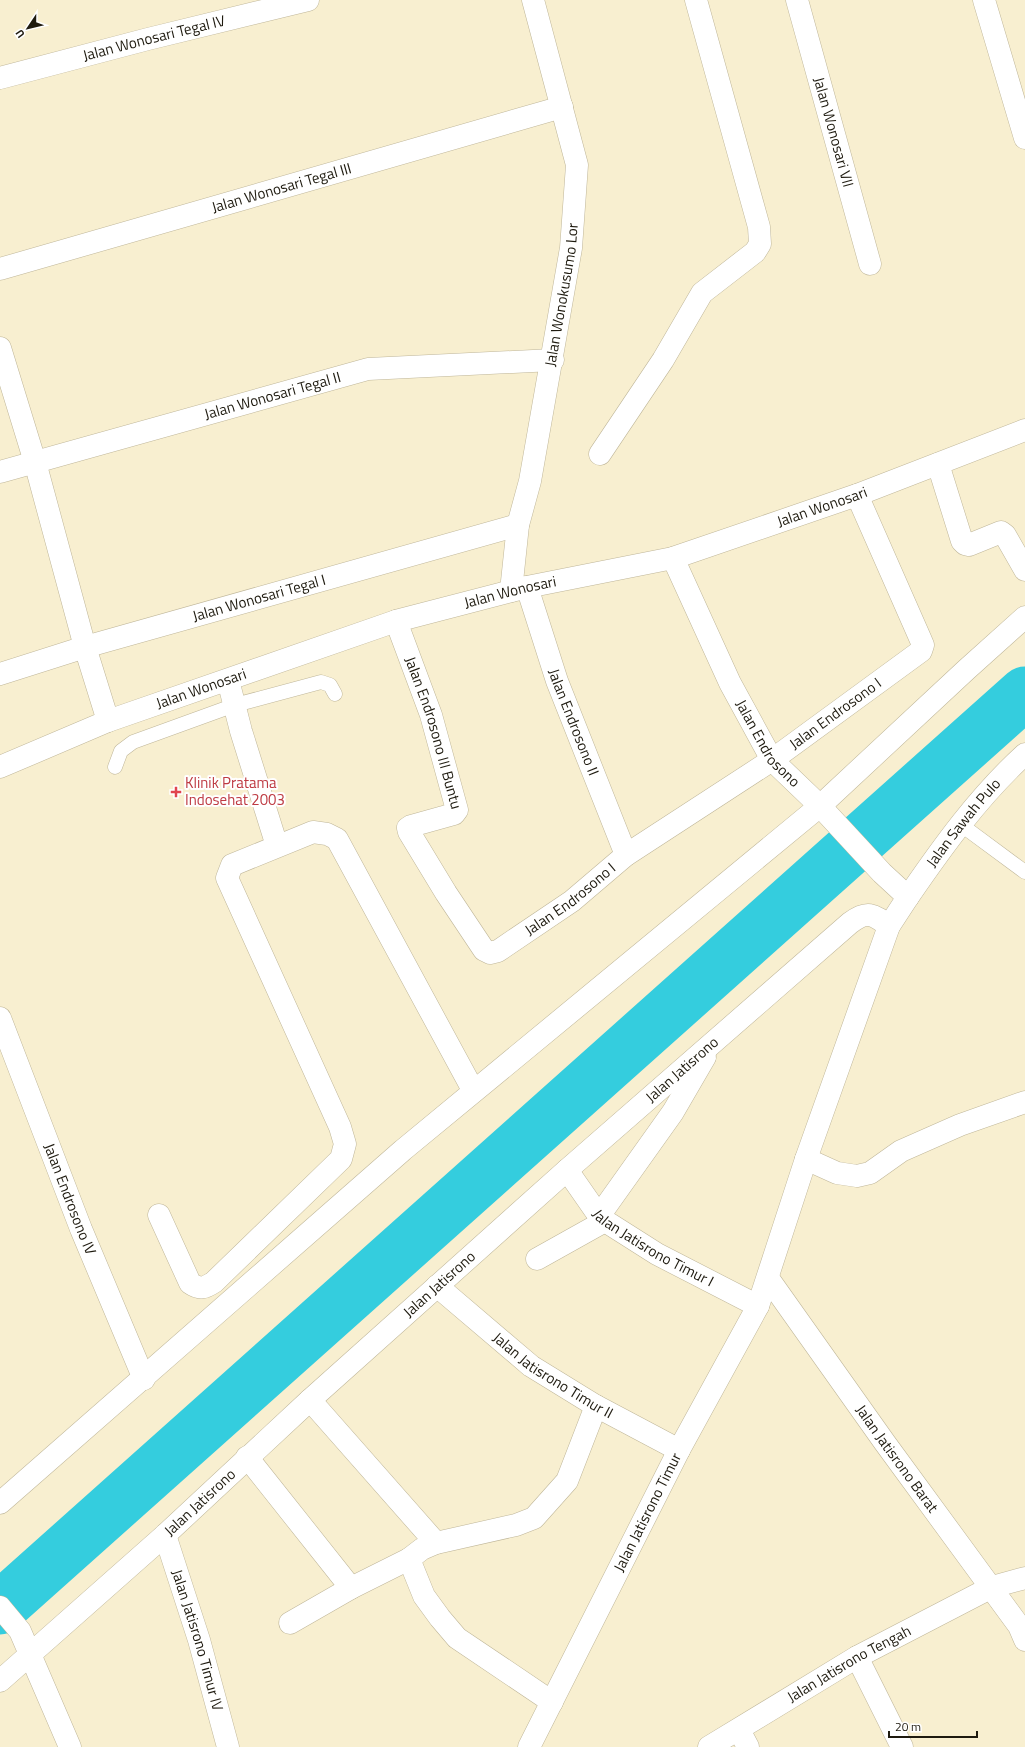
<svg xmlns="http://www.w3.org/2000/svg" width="1025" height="1747" viewBox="0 0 1025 1747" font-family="'Titillium Web',sans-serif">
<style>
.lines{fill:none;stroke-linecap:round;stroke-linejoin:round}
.river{stroke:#34cdde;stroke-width:53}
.service-casing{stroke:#bfb699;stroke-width:15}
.minor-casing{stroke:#bfb699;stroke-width:23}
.tertiary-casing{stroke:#bfb699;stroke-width:23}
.secondary-casing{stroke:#bfb699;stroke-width:23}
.service{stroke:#fff;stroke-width:14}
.minor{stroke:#fff;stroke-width:22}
.tertiary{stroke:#fff;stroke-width:22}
.secondary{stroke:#fff;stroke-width:22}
.health-dot{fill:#e0444e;stroke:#fff;stroke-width:1.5}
.labels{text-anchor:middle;stroke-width:4;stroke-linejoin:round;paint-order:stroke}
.street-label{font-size:15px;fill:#1e1a0f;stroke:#fff}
.health-label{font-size:15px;fill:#be3a42;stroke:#fff;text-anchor:start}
</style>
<rect width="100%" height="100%" fill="#f8efd0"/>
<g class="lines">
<path class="river" d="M 0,1608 L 1025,693"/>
<g class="service-casing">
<g id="service">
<path d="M 115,767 L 121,751 L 133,742 L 235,705 L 321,682 L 330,685 L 335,694"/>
<path d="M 960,824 L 1025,872"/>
</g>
</g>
<g class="minor-casing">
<g id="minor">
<path id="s1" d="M 797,0 L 870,264"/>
<path d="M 984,0 L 1025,138"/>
<path id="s2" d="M 0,78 L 148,39 L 308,0"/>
<path id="s3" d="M 0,269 L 562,107"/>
<path d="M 0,348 L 35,462 L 85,647 L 108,721"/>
<path d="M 600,454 L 663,360 L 702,293 L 755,252 L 760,244 L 759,227 L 696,0"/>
<path d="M 938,464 L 962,541 L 965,544 L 969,545 L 1001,532 L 1005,535 L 1025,570"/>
<path id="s4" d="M 0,472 L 368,369 L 553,360"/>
<path id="s5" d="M 527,587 L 557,681 L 626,855"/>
<path id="s6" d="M 511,591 L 518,525 L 530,481 L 571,248 L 577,165 L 533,0"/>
<path id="s7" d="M 396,621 L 431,715 L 457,810 L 454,814 L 411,826 L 408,828 L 409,832 L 446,893 L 484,950 L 490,953 L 498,951 L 572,901 L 626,855 L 772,760 L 921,651 L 923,645 L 920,638 L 857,495"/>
<path id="s8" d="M 0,674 L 85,647 L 518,525"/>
<path d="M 228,680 L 241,731 L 277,846"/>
<path id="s9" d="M 0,1018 L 81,1229 L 144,1379"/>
<path d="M 806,1159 L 837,1173 L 857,1176 L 870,1173 L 901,1151 L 960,1125 L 1025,1102"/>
<path id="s10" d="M 567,1170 L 599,1216 L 605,1221 L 657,1254 L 758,1306"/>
<path d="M 159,1215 L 190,1283 C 200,1290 205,1288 214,1282 L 341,1159 L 345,1144 L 340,1127 L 227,878 L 232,865 L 313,832 L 327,834 L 337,839 L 473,1090"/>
<path d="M 599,1216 L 673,1112 L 705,1057"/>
<path d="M 537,1259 L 605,1221"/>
<path id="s11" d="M 768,1278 L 885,1443 L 1019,1626 L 1025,1640"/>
<path id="s12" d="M 437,1286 L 531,1366 L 596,1406 L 679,1450"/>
<path d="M 310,1400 L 436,1543"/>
<path d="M 247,1457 L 351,1588"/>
<path d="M 0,1503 L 403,1150 L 820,806 L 966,670 L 1025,617"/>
<path id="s13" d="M 165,1535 L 199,1640 L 228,1747"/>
<path d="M 0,1607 L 20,1631 L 70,1747"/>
<path d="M 290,1623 L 351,1588 L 409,1559"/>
<path d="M 857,1657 L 902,1747"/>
<path id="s14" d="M 0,1681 L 165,1535 L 310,1400 L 567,1170 L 850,923 C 867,910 873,914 889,926"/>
<path d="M 552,1702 L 457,1638 L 440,1618 L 424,1596 L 409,1559 L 422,1549 L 436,1543 L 516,1525 L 534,1518 L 567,1481 L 596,1406"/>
<path d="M 739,1730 L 748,1747"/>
<path id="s15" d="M 529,1747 L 679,1450 L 758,1306 L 806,1159 L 889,926 L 908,897"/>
<path id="s16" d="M 709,1747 L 857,1657 L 992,1587 L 1025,1578"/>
</g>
</g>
<g class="tertiary-casing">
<g id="tertiary">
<path id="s17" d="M 673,558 L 730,683 L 772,760 L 820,806 L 882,873 L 908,897 C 943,846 979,796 1025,754"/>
</g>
</g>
<g class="secondary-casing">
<g id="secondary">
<path id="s18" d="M 0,767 L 108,721 L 396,621 L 527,587 L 673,558 L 857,495 L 1025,430"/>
</g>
</g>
<use href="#service" class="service"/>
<use href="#minor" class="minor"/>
<use href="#tertiary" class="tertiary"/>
<use href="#secondary" class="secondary"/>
</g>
<path class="health-dot" d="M174 786h4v4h4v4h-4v4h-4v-4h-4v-4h4z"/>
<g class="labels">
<g class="street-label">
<text dy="5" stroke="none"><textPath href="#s2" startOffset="159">Jalan Wonosari Tegal IV</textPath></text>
<text dy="5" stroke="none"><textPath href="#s1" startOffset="137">Jalan Wonosari VII</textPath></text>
<text dy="5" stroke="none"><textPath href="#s3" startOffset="293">Jalan Wonosari Tegal III</textPath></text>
<text dy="5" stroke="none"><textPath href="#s6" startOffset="301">Jalan Wonokusumo Lor</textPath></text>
<text dy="5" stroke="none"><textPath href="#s4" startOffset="283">Jalan Wonosari Tegal II</textPath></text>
<text dy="5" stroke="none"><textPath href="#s18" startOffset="864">Jalan Wonosari</textPath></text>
<text dy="5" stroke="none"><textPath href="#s18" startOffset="540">Jalan Wonosari</textPath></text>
<text dy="5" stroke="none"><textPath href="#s8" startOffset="270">Jalan Wonosari Tegal I</textPath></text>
<text dy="5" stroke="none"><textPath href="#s18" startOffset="216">Jalan Wonosari</textPath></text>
<text dy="5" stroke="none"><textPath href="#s7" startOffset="824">Jalan Endrosono I</textPath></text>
<text dy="5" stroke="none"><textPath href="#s5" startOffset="143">Jalan Endrosono II</textPath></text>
<text dy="5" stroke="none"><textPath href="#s7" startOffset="118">Jalan Endrosono III Buntu</textPath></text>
<text dy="5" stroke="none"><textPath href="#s17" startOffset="209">Jalan Endrosono</textPath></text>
<text dy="5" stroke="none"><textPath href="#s17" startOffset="511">Jalan Sawah Pulo</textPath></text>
<text dy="5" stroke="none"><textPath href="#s7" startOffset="500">Jalan Endrosono I</textPath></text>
<text dy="5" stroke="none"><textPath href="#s14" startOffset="916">Jalan Jatisrono</textPath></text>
<text dy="5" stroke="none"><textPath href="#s9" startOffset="194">Jalan Endrosono IV</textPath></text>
<text dy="5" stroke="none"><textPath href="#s10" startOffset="119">Jalan Jatisrono Timur I</textPath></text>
<text dy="5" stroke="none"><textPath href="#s14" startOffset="592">Jalan Jatisrono</textPath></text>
<text dy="5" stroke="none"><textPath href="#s12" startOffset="147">Jalan Jatisrono Timur II</textPath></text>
<text dy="5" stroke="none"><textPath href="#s11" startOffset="222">Jalan Jatisrono Barat</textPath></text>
<text dy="5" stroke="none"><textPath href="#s14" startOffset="268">Jalan Jatisrono</textPath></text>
<text dy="5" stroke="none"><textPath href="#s15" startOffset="263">Jalan Jatisrono Timur</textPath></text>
<text dy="5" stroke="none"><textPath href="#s13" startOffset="110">Jalan Jatisrono Timur IV</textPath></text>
<text dy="5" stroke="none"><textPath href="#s16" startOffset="163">Jalan Jatisrono Tengah</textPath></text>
</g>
<g class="health-label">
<text x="185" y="788">Klinik Pratama<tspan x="185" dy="17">Indosehat 2003</tspan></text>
</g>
</g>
<g transform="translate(28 28) rotate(235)" stroke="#ffffff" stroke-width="3" paint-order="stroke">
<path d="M0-3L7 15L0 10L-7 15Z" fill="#1e1a0f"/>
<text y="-6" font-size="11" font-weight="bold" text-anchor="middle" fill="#1e1a0f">U</text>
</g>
<path d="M889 1731v6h88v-6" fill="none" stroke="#1e1a0f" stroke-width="2"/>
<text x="895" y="1731" font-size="12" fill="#1e1a0f" stroke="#ffffff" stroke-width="3" paint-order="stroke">20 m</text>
</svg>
